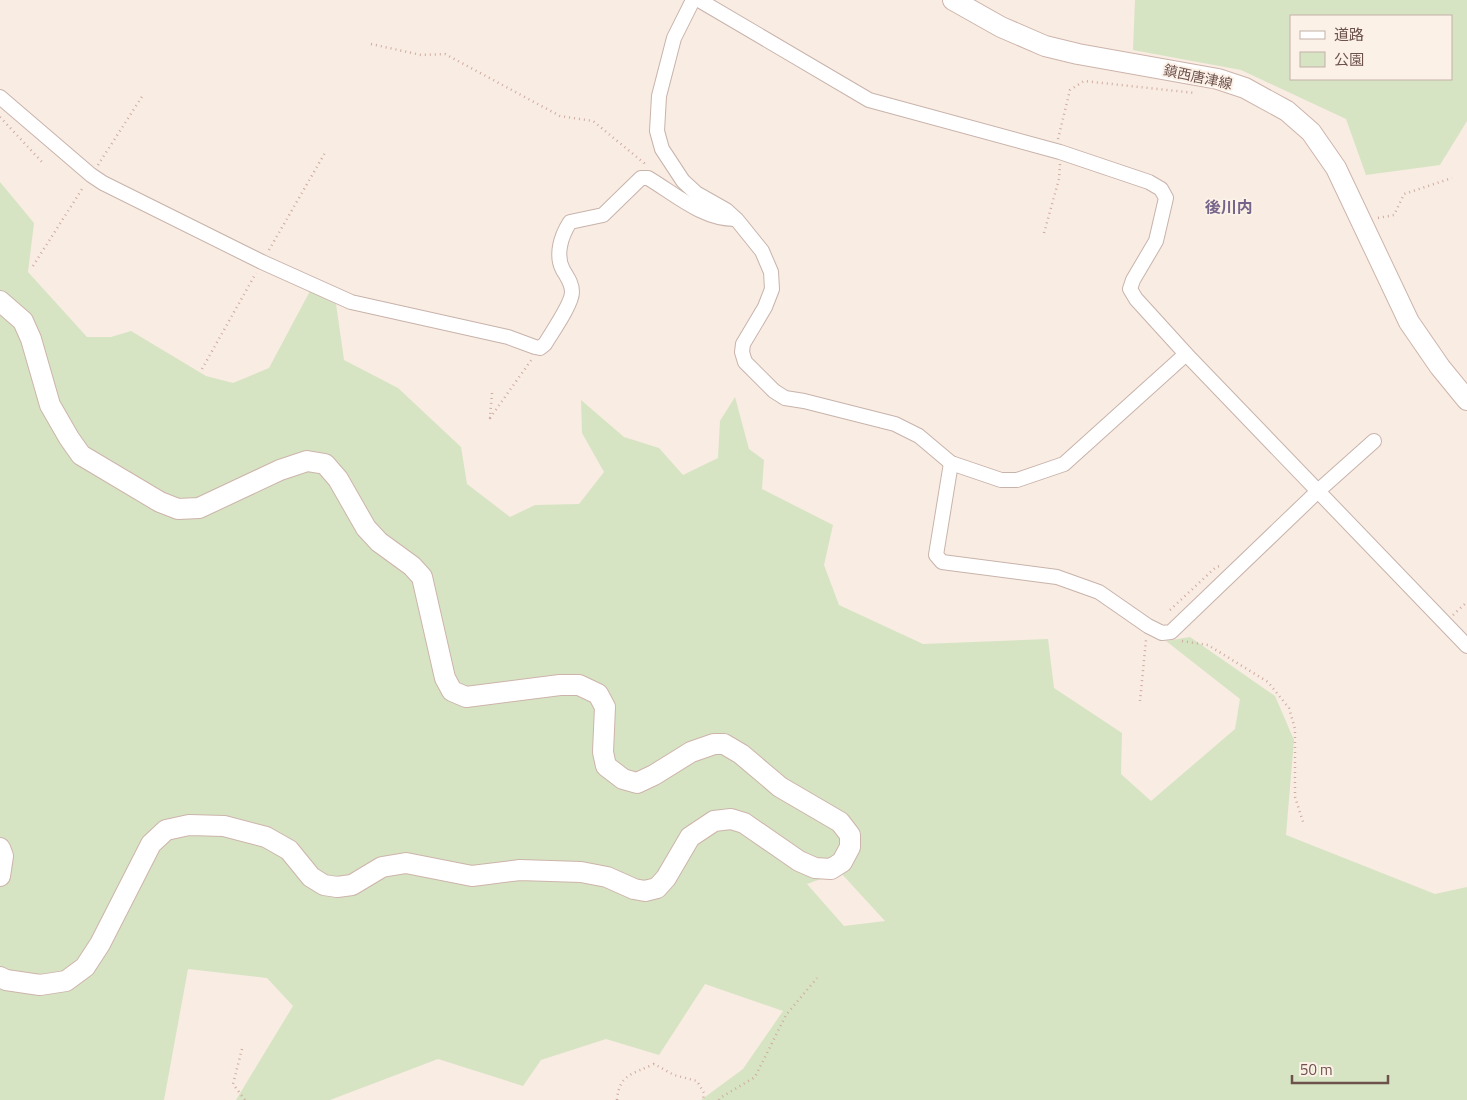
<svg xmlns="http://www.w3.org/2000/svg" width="1467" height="1100" viewBox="0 0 1467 1100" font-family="'Titillium Web','Noto Sans JP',sans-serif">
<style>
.green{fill:#d6e4c3;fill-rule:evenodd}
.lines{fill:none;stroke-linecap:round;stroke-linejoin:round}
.street-casing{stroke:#c8b3ab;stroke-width:16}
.secondary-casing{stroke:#cdb4ab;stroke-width:22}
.path{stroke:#cfaba1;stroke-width:2.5;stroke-dasharray:1 4;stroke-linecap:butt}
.street{stroke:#fff;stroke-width:14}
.secondary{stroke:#fff;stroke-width:20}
.labels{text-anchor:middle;stroke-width:4;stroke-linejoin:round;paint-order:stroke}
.street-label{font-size:14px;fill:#6d524c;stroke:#fcf1e7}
.quarter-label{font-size:16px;font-weight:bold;fill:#77648a;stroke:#fcf1e7}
</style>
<rect width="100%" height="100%" fill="#f9ece2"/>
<g class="green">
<path d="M 1135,0 L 1467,0 L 1467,121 L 1440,165 L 1366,175 L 1346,119 L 1241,70 L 1133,50 ZM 1451,16 L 1451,79 L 1291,79 L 1291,16 Z"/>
<path d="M 0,182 L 34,223 L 28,272 L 87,337 L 111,337 L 131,331 L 206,376 L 233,383 L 269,368 L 310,291 L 336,304 L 344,360 L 398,388 L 461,447 L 467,484 L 510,517 L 535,505 L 579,504 L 604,472 L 582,433 L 581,400 L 624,437 L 659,448 L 683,475 L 718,458 L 720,421 L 735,397 L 749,449 L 764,460 L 762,489 L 833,525 L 824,565 L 839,605 L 923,644 L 1048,639 L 1054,688 L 1122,733 L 1121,774 L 1151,801 L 1235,729 L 1240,699 L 1166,641 L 1190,637 L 1275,696 L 1294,740 L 1286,835 L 1435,894 L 1467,887 L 1467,1100 L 701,1100 L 743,1069 L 783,1011 L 705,984 L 659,1055 L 606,1039 L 541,1060 L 523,1086 L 438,1059 L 330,1100 L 236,1100 L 293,1006 L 267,978 L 188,969 L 164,1100 L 0,1100 ZM 840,872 L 885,921 L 844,926 L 807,884 Z"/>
</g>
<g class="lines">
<g class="street-casing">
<g id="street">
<path d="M 693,0 L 674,38 L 659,96 L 657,131 L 662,149 L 683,181 L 696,193 L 726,210 L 737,220 L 762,251 L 771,272 L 772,289 L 765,307 L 743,344 L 742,352 L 745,362 L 774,391 L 785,398 L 804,401 L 895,424 L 919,436 L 951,463 L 1001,480 L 1017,480 L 1064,464 L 1186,354"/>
<path d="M 699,0 L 869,100 L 1060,152 L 1149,182 L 1161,189 L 1166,198 L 1156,241 L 1133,280 L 1130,289 L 1136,299 L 1186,354 L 1467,646"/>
<path d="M 0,97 L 91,175 L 103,183 L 262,262 L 351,302 L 508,337 L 535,347 L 540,348 L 545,344 C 552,332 572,304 572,292 C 572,283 567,277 563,270 C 555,255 561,236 570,222 L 603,215 L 641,178 L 648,178 C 675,194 702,219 735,219"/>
<path d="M 951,463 L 936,555 L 942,562 L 1057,577 L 1099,592 L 1148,626 L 1162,633 L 1171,632 L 1318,491 L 1374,441"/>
</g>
</g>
<g class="secondary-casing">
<g id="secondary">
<path d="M 953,0 L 1001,27 L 1045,46 L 1078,54 L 1218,79 L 1245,88 L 1287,111 L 1311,132 L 1336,168 L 1409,322 L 1440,367 L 1467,400"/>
<path d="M 0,301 L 23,321 L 31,339 L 50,405 L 69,438 L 81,455 L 160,502 L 178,509 L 199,508 L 280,470 L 307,461 L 325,464 L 338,479 L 366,528 L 379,542 L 412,566 L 422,577 L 445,678 L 452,691 L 466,697 L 560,685 L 579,685 L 598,694 L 605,707 L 603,752 L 606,766 L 623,779 L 637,783 L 654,775 L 691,752 L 714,744 L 724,744 L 741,754 L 780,787 L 840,822 L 850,835 L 850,847 L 842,862 L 831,869 L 815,868 L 799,861 L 744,823 L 731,819 L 714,821 L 690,837 L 666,878 L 657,888 L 645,891 L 634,889 L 607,877 L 581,872 L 520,870 L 472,876 L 406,863 L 382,867 L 352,885 L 337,887 L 324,885 L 311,877 L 289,850 L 266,837 L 224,826 L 189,825 L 166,830 L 151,844 L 100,944 L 85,967 L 66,981 L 40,985 L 6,980 L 0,977"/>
<path d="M 0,848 L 3,856 L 0,876"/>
</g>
</g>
<g class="path">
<path d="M 371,44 L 421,55 L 445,54 L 560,116 L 593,121 L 644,163 L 645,167"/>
<path d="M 0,117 L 42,162"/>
<path d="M 1058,139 L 1070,90 L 1084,81 L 1195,93"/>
<path d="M 98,165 L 143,95"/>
<path d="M 1378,218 L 1394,215 L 1404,194 L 1452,178"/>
<path d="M 1044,233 L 1059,179 L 1060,164"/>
<path d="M 269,250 L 326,151"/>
<path d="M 33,266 L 84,186"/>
<path d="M 202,369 L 256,273"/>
<path d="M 492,393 L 490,418 L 532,359"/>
<path d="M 1170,610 L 1216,567 L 1220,566"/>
<path d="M 1453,615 L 1467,602"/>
<path d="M 1182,641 L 1208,645 L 1268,682 L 1289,708 L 1295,729 L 1295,797 L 1303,822"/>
<path d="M 1140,701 L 1146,640"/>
<path d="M 242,1049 L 233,1084 L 245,1100"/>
<path d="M 617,1100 C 619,1074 633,1074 654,1064 L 674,1075 L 697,1081 L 704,1093 L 703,1100"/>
<path d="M 719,1100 L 720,1098 L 755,1077 L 786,1015 L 817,978"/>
</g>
<use href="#street" class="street"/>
<use href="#secondary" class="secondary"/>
</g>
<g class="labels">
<g class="street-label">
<text transform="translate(1198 77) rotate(12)" y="5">鎮西唐津線</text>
</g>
<g class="quarter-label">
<text x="1229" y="213">後川内</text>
</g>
</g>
<rect x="1290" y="15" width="162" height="65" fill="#fcf1e7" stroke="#c3b1a9"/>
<rect x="1300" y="31" width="25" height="8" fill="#ffffff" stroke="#c3b1a9"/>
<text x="1334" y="40" font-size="15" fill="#6d524c">道路</text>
<rect x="1300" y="52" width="25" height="15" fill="#d6e4c3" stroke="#c3b1a9"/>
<text x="1334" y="65" font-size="15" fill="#6d524c">公園</text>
<path d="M1292 1075v8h96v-8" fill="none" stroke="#6d524c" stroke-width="2.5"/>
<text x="1300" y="1075" font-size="15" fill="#6d524c" stroke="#fcf1e7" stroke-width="4" paint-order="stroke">50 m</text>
</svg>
